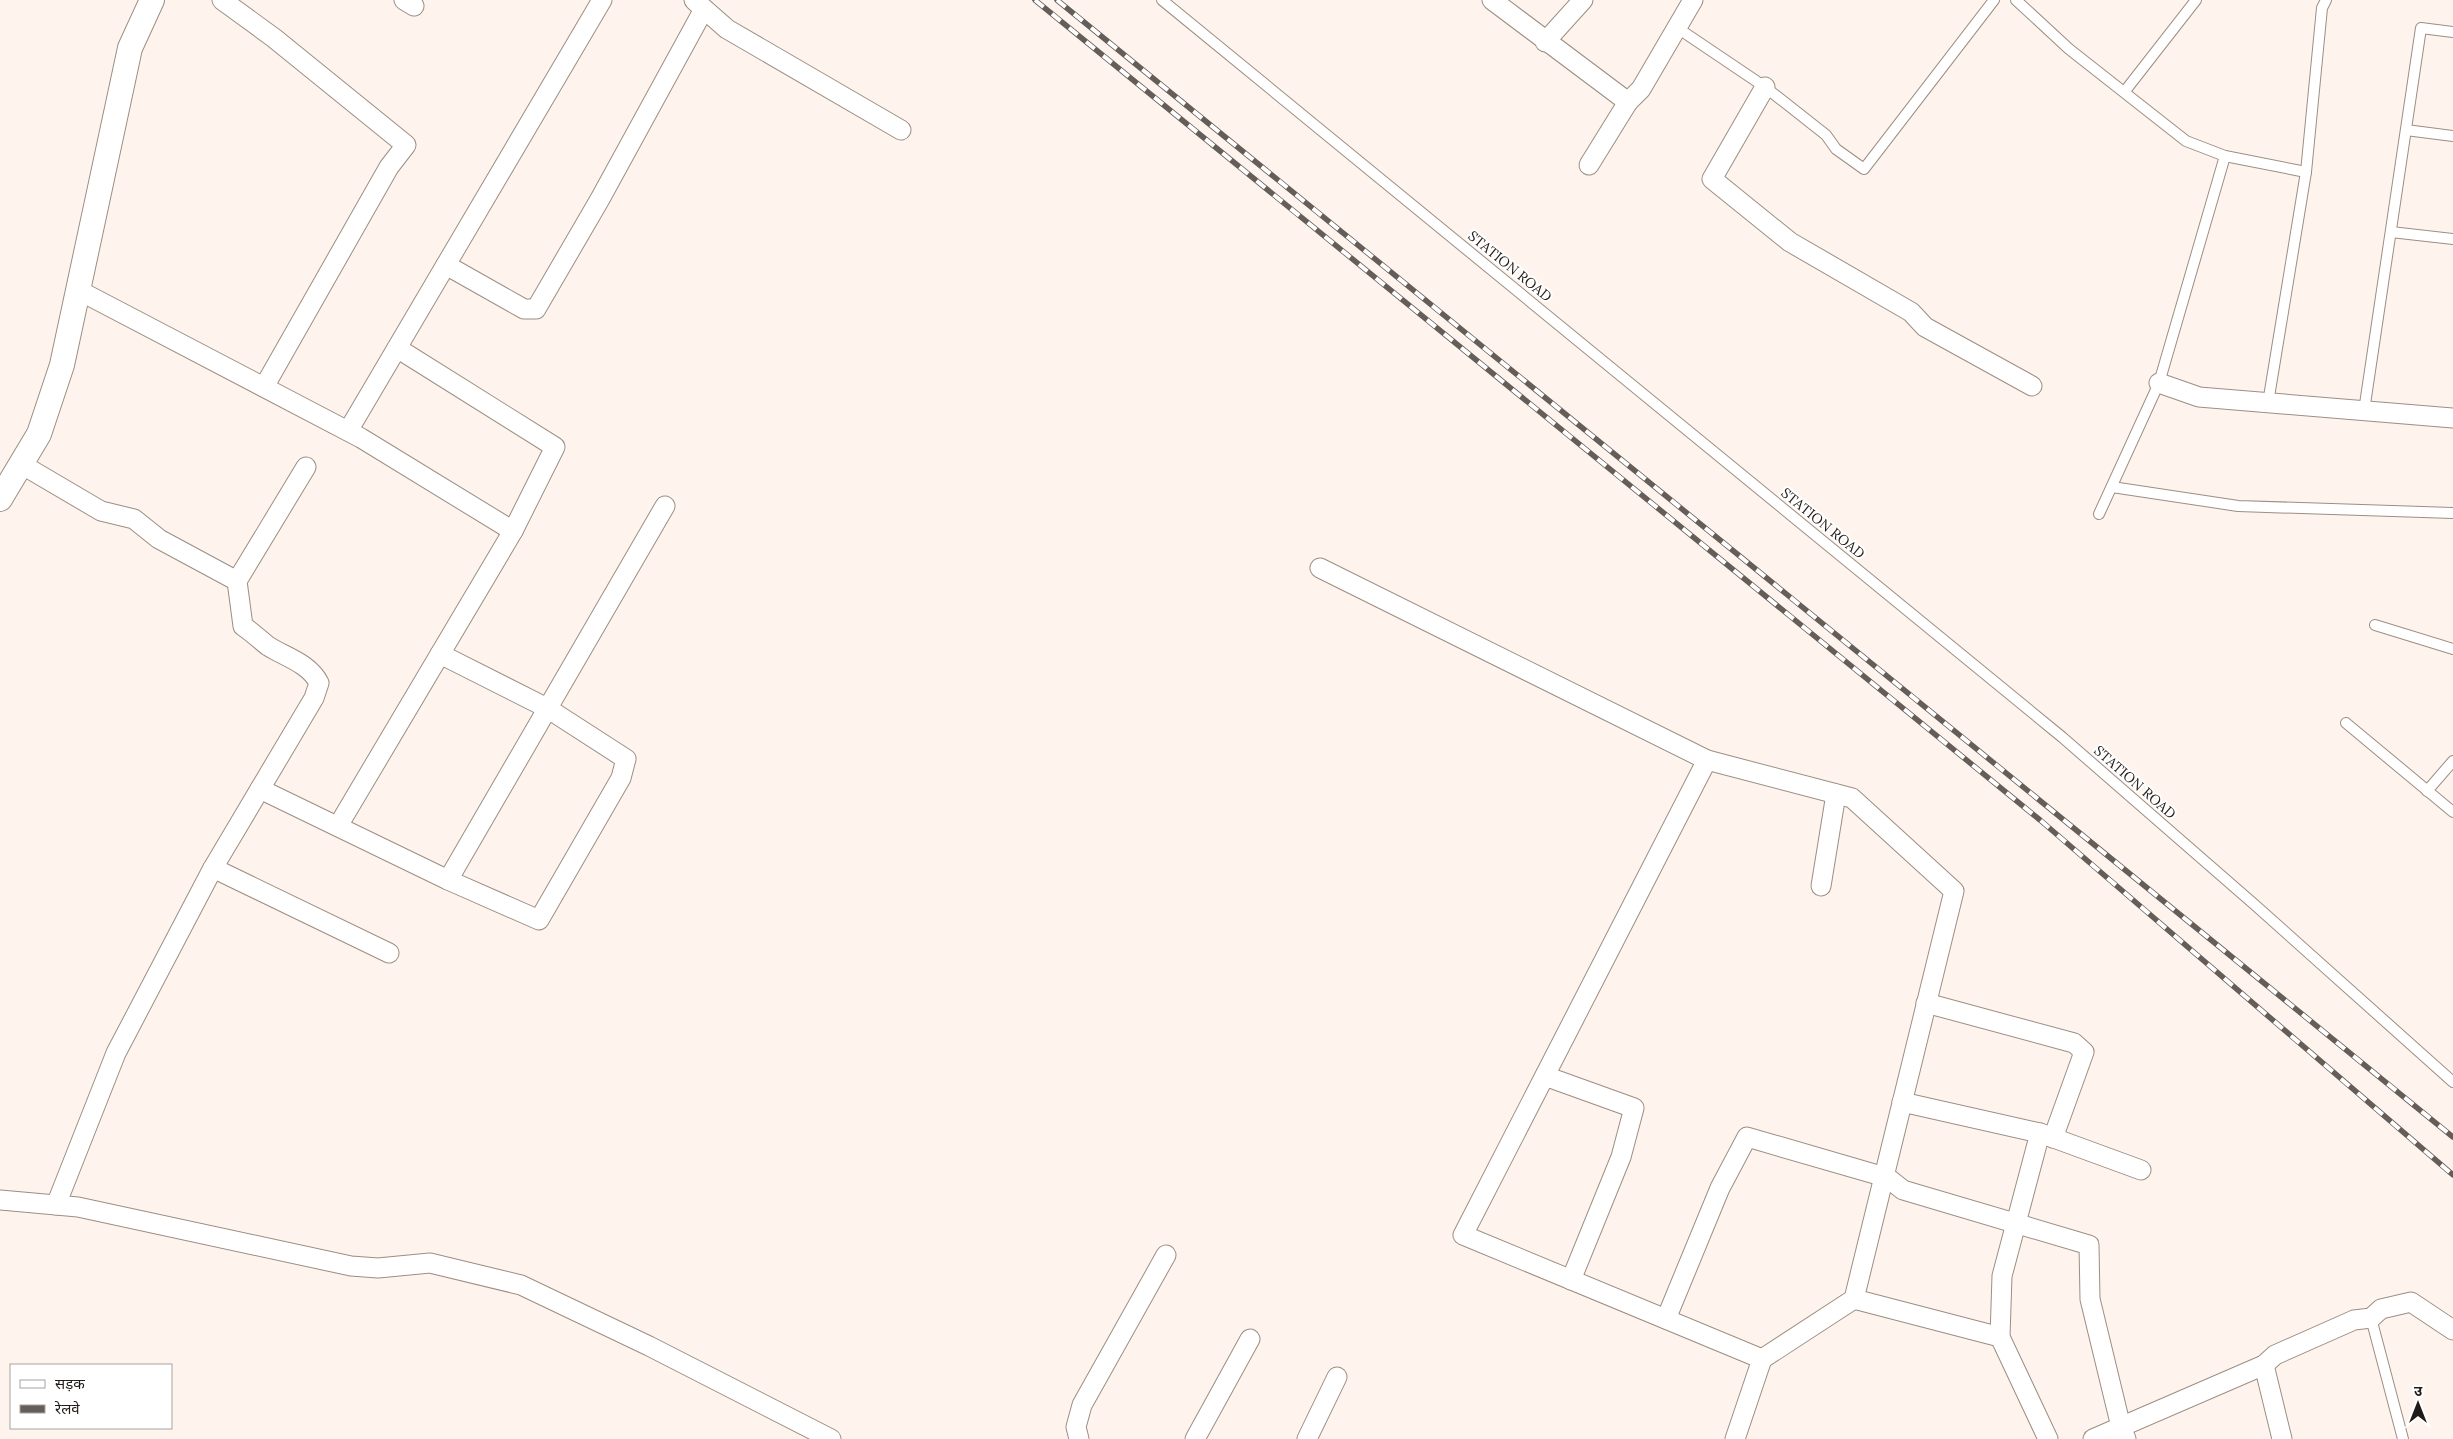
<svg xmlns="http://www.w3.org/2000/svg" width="2453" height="1439" viewBox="0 0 2453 1439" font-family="Lora,'Noto Sans Devanagari',serif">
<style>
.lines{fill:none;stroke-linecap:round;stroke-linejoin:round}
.service-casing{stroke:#9c8e82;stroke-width:12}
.minor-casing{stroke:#9c8e82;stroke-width:21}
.tertiary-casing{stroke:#9c8e82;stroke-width:26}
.service{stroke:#fff;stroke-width:10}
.minor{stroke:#fff;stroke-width:19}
.tertiary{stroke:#fff;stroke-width:24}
.rail-casing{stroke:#645d58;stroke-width:5.5}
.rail{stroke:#fff;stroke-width:4;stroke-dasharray:11;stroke-linecap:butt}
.labels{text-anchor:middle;stroke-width:4;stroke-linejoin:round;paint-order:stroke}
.street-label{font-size:14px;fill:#211b17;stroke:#fff}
</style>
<rect width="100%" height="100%" fill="#fef4ed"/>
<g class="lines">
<g class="service-casing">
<g id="service">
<path d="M 1162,0 L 2062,737 L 2255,905 L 2453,1082"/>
<path d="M 2016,0 L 2069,49 L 2186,141 L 2225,156 L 2306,172"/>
<path d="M 1676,27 L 1765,87 L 1826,135 L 1836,149 L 1864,169 L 1994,0"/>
<path d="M 2125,91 L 2196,0"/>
<path d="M 2406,130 L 2453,136"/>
<path d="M 2391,232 L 2453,239"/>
<path d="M 2268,403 L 2306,172 L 2322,8 L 2326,0"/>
<path d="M 2364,411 L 2421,28 L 2453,32"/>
<path d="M 2112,487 L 2238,506 L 2453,513"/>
<path d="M 2099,514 L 2159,383 L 2225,156"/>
<path d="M 2375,625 L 2453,649"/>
<path d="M 2346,723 L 2453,812"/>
<path d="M 2427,791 L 2453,761"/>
<path d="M 2371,1318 L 2403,1439"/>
</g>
</g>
<g class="minor-casing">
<g id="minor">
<path d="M 222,0 L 274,38 L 406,145 L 389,167 L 264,387"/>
<path d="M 404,0 L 414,6"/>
<path d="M 694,0 L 727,29 L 901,130"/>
<path d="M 1492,0 L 1628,102 L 1641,89 L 1693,0"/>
<path d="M 1545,42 L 1583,0"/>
<path d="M 1765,87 L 1712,179 L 1790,242 L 1911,312 L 1925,327 L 2032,386"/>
<path d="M 1589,165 L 1628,102"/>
<path d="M 446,265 L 524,309 L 536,309 L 600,199 L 704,9"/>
<path d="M 78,290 L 361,438 L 513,531"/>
<path d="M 2159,383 L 2199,397 L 2453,418"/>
<path d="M 348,431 L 602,0"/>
<path d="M 21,464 L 101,511 L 134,519 L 159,539 L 237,581"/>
<path d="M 1320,568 L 1707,760 L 1852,798 L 1954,891 L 1854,1299 L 1762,1359"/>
<path d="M 1707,760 L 1463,1235 L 1762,1359 L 1735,1439"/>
<path d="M 260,789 L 448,880 L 539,920 L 621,778 L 626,759 L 547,708 L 440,654"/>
<path d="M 338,826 L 513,531 L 555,447 L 397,348"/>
<path d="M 213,868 L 389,953"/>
<path d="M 448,880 L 665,506"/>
<path d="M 1821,886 L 1836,794"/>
<path d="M 1926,1003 L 2074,1043 L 2084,1052 L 2053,1138"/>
<path d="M 1545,1076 L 1634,1108 L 1621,1157 L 1571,1280"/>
<path d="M 1902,1102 L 2040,1133 L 2141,1170"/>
<path d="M 2040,1133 L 2002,1276 L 2000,1337 L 2048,1439"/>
<path d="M 0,1200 L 78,1207 L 351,1266 L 378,1268 L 430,1263 L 521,1285 L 649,1346 L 831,1439"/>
<path d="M 56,1205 L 116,1053 L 213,868 L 314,698 L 319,683 C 309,663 285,657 268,646 C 260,640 252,632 243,626 L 237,581 L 306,467"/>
<path d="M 1854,1299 L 2000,1337"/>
<path d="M 1666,1319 L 1720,1188 L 1747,1137 L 1878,1175 L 1884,1175 L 1903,1190 L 2089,1245 L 2090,1299 L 2121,1427 L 2126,1439"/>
<path d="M 2264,1365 L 2282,1439"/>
<path d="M 1079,1439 L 1076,1427 L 1082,1405 L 1166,1255"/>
<path d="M 1195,1439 L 1250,1339"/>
<path d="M 1307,1439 L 1337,1377"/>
<path d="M 2093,1439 L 2264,1365 L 2275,1355 L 2354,1320 L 2371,1318 L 2381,1309 L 2411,1302 L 2453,1330"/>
</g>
</g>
<g class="tertiary-casing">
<path id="tertiary" d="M 0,499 L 39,434 L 62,365 L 130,48 L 152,0"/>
</g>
<use href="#service" class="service"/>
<use href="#minor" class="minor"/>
<use href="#tertiary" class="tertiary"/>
<g class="rail-casing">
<g id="rail">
<path d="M 1035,0 L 2040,820 L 2453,1175"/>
<path d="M 1057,0 L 2453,1137"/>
</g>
</g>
<use href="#rail" class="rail"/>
</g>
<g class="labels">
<g class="street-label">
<text transform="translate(1510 266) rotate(39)" y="5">STATION ROAD</text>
<text transform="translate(1823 523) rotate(39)" y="5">STATION ROAD</text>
<text transform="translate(2135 782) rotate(41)" y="5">STATION ROAD</text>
</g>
</g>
<rect x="10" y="1364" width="162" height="65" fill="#ffffff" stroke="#a6a4a2"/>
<rect x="20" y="1380" width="25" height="8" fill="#ffffff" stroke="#a6a4a2"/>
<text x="55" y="1389" font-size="15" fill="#211b17">सड़क</text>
<rect x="20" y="1405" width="25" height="8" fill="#645d58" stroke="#a6a4a2"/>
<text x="55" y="1414" font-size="15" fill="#211b17">रेलवे</text>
<g transform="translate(2418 1404)" stroke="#ffffff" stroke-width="4" paint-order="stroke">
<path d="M0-4L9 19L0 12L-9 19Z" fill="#211b17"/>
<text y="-8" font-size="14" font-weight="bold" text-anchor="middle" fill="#211b17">उ</text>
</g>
</svg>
